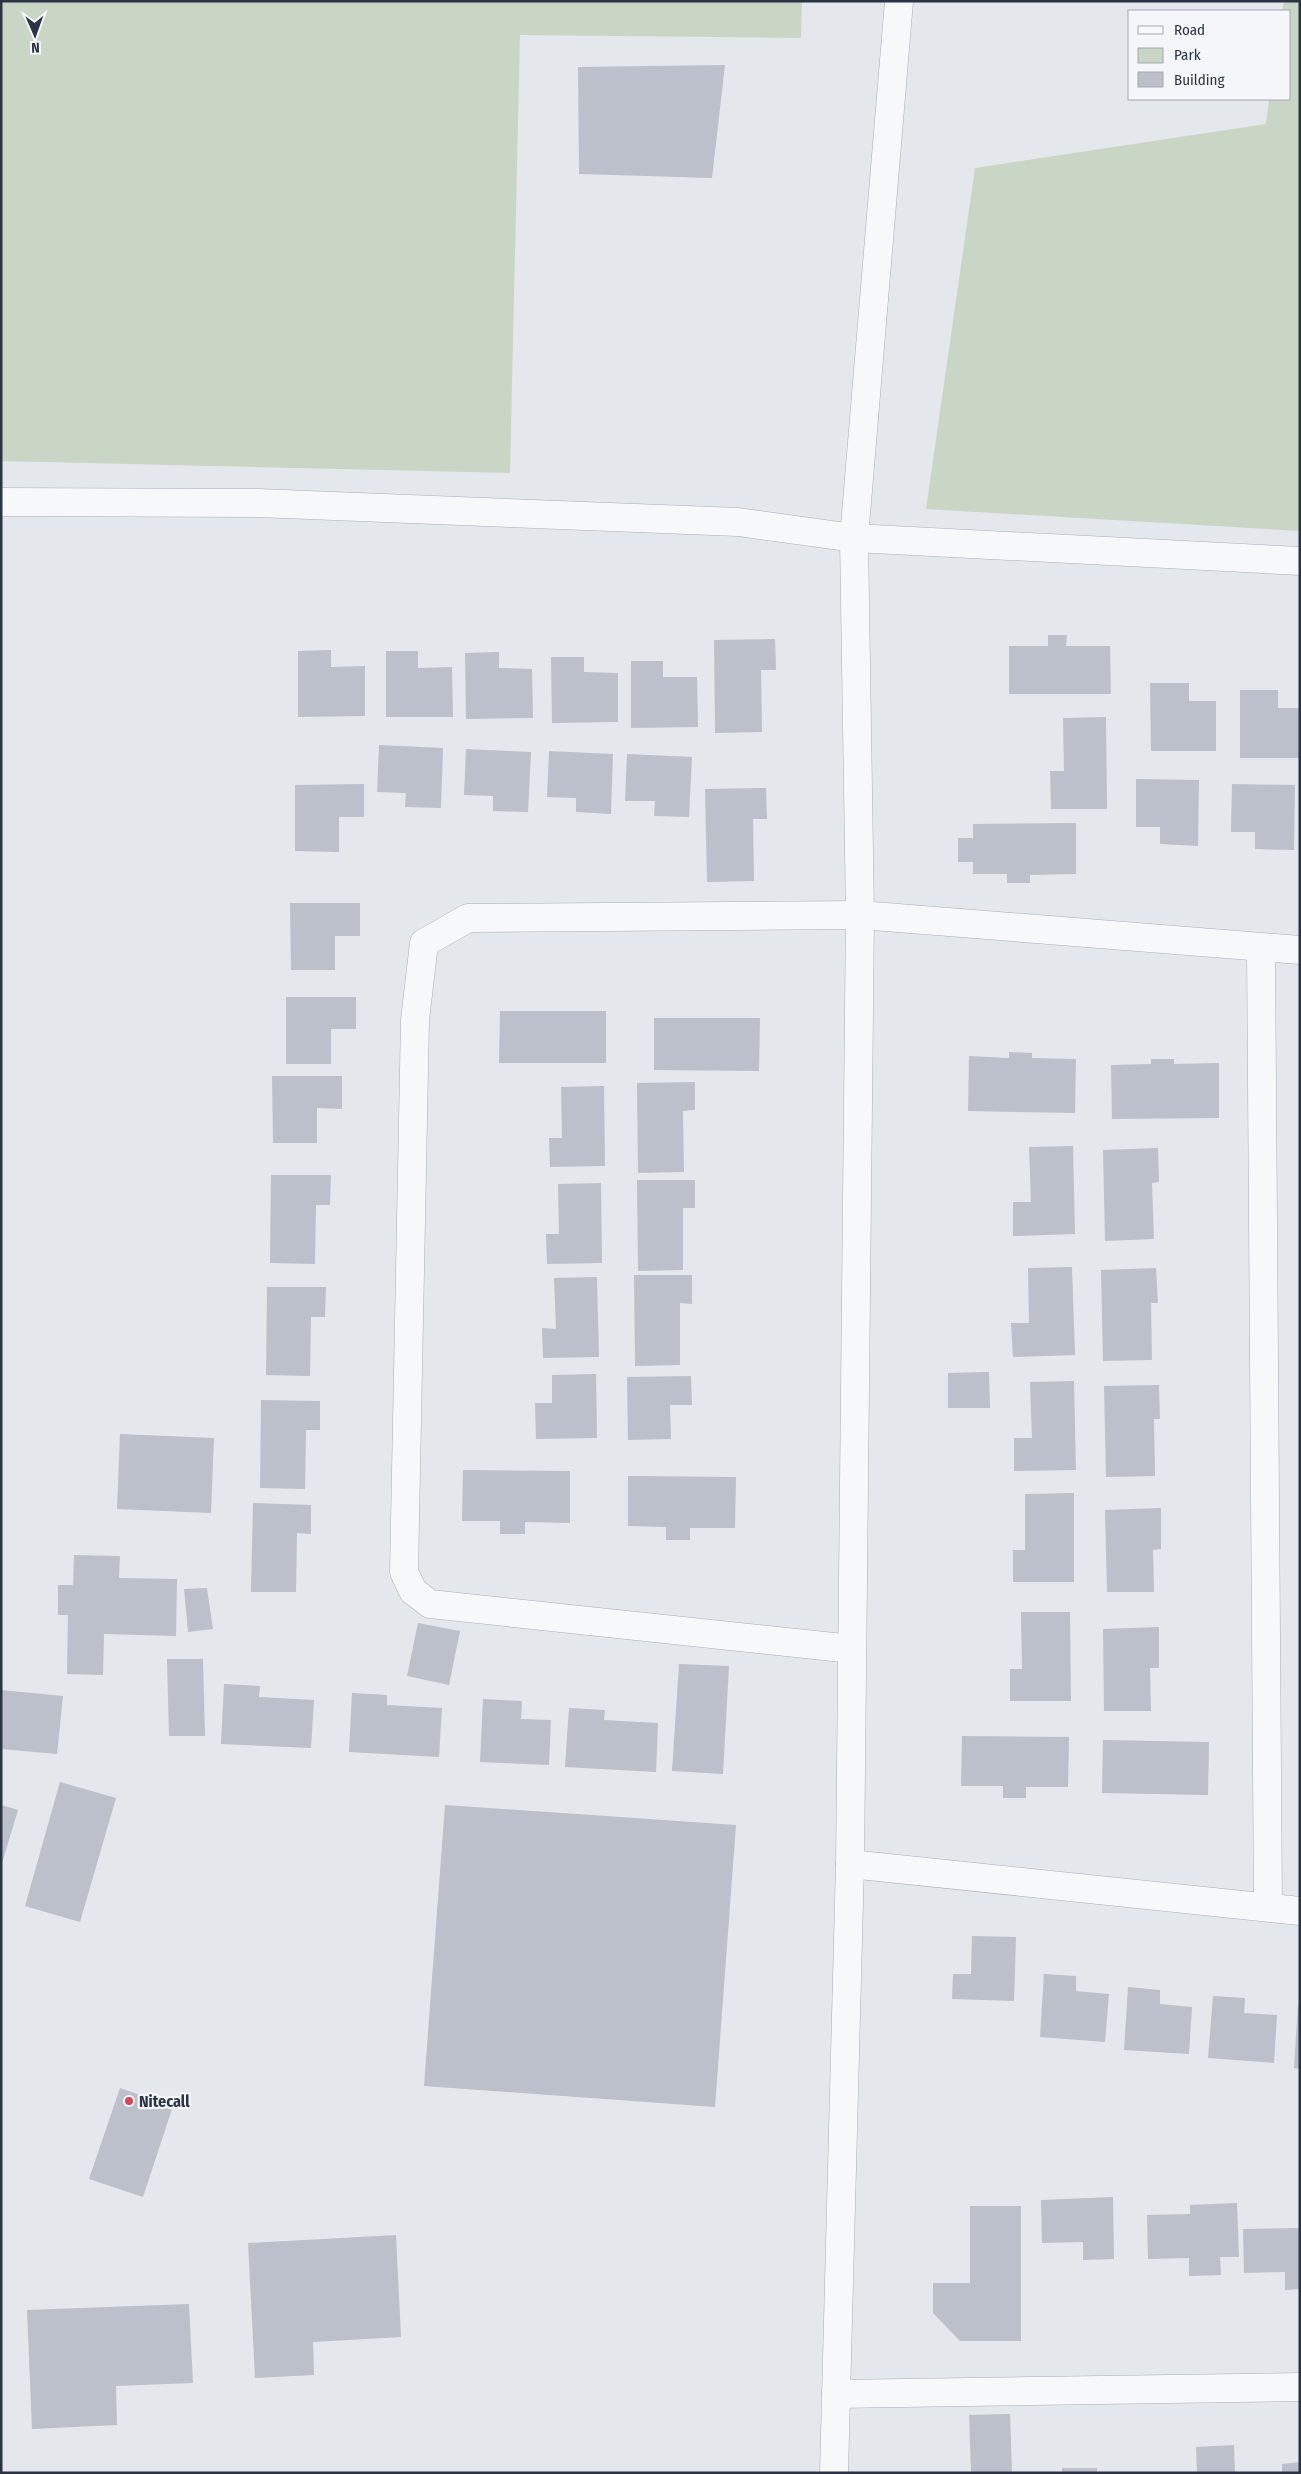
<svg xmlns="http://www.w3.org/2000/svg" width="1301" height="2474" viewBox="0 0 1301 2474" font-family="'Fira Sans Condensed',sans-serif">
<style>
.green{fill:#c9d6c5}
.building{fill:#bbc0ca}
.lines{fill:none;stroke-linecap:round;stroke-linejoin:round}
.minor-casing{stroke:#a9aeb7;stroke-width:29}
.minor{stroke:#f7f8fa;stroke-width:28}
.poi-dot{fill:#d1495b;stroke:#f4f6f9;stroke-width:2}
.labels{text-anchor:middle;stroke-width:4.5;stroke-linejoin:round;paint-order:stroke}
.poi-label{font-size:16px;font-weight:bold;fill:#2b3445;stroke:#f4f6f9;text-anchor:start}
</style>
<rect width="100%" height="100%" fill="#e4e7ec"/>
<g class="green">
<path d="M 1,1 L 802,1 L 801,38 L 520,35 L 510,473 L 1,461 Z"/>
<path d="M 1284,1 L 1300,1 L 1300,531 L 926,509 L 975,168 L 1266,124 L 1269,99 L 1290,99 L 1290,11 L 1282,11 Z"/>
</g>
<g class="building">
<path d="M 725,65 L 712,178 L 579,174 L 578,67 Z"/>
<path d="M 1048,635 L 1067,635 L 1066,646 L 1110,646 L 1111,694 L 1009,694 L 1009,646 L 1048,646 Z"/>
<path d="M 775,639 L 776,670 L 761,670 L 762,732 L 715,733 L 714,640 Z"/>
<path d="M 331,650 L 331,667 L 365,666 L 365,716 L 298,717 L 298,651 Z"/>
<path d="M 386,651 L 418,651 L 418,668 L 452,667 L 453,717 L 386,717 Z"/>
<path d="M 499,652 L 499,668 L 532,669 L 533,718 L 466,719 L 465,653 Z"/>
<path d="M 551,657 L 584,657 L 584,672 L 618,673 L 618,722 L 552,723 Z"/>
<path d="M 631,661 L 663,661 L 663,677 L 697,677 L 698,727 L 631,728 Z"/>
<path d="M 1150,683 L 1189,683 L 1189,701 L 1216,701 L 1216,751 L 1151,751 Z"/>
<path d="M 1240,690 L 1278,690 L 1278,708 L 1300,708 L 1300,758 L 1240,758 Z"/>
<path d="M 1106,717 L 1107,809 L 1051,809 L 1050,771 L 1064,771 L 1063,718 Z"/>
<path d="M 379,745 L 443,748 L 441,808 L 405,807 L 406,793 L 377,792 Z"/>
<path d="M 466,749 L 531,752 L 528,812 L 493,811 L 493,796 L 464,795 Z"/>
<path d="M 549,751 L 613,754 L 611,814 L 576,812 L 576,798 L 547,797 Z"/>
<path d="M 627,754 L 692,757 L 689,817 L 654,816 L 655,801 L 625,801 Z"/>
<path d="M 1136,779 L 1199,780 L 1198,846 L 1160,844 L 1160,827 L 1136,827 Z"/>
<path d="M 364,784 L 364,817 L 339,817 L 339,852 L 295,851 L 295,785 Z"/>
<path d="M 1232,784 L 1295,785 L 1294,850 L 1255,849 L 1255,832 L 1231,832 Z"/>
<path d="M 766,788 L 767,819 L 753,819 L 754,881 L 707,882 L 705,789 Z"/>
<path d="M 1076,823 L 1076,874 L 1030,875 L 1030,883 L 1007,883 L 1007,874 L 973,874 L 973,862 L 958,862 L 958,838 L 973,838 L 973,824 Z"/>
<path d="M 290,903 L 360,903 L 360,936 L 335,936 L 335,970 L 291,970 Z"/>
<path d="M 286,997 L 356,997 L 356,1029 L 331,1029 L 331,1064 L 286,1064 Z"/>
<path d="M 500,1011 L 606,1011 L 606,1063 L 499,1063 Z"/>
<path d="M 654,1018 L 760,1018 L 759,1071 L 654,1070 Z"/>
<path d="M 1009,1052 L 1032,1053 L 1032,1058 L 1076,1059 L 1075,1113 L 968,1111 L 969,1056 L 1009,1058 Z"/>
<path d="M 1151,1059 L 1174,1059 L 1174,1064 L 1219,1063 L 1219,1118 L 1112,1119 L 1111,1065 L 1151,1064 Z"/>
<path d="M 272,1076 L 342,1076 L 342,1109 L 317,1108 L 317,1143 L 273,1143 Z"/>
<path d="M 695,1082 L 695,1110 L 683,1111 L 684,1172 L 638,1173 L 637,1083 Z"/>
<path d="M 604,1086 L 605,1166 L 550,1167 L 549,1138 L 562,1138 L 561,1087 Z"/>
<path d="M 1073,1146 L 1075,1234 L 1013,1236 L 1013,1202 L 1031,1202 L 1029,1147 Z"/>
<path d="M 1158,1148 L 1159,1182 L 1152,1183 L 1154,1239 L 1105,1241 L 1103,1150 Z"/>
<path d="M 271,1175 L 331,1175 L 330,1205 L 316,1205 L 315,1264 L 270,1263 Z"/>
<path d="M 637,1180 L 695,1180 L 695,1208 L 683,1208 L 683,1270 L 638,1271 Z"/>
<path d="M 601,1183 L 602,1263 L 547,1264 L 546,1234 L 559,1234 L 558,1184 Z"/>
<path d="M 1072,1267 L 1075,1355 L 1013,1357 L 1011,1323 L 1029,1323 L 1028,1268 Z"/>
<path d="M 1156,1268 L 1158,1303 L 1151,1303 L 1152,1360 L 1103,1361 L 1101,1270 Z"/>
<path d="M 634,1275 L 692,1275 L 692,1304 L 680,1303 L 680,1365 L 635,1366 Z"/>
<path d="M 597,1277 L 599,1357 L 543,1358 L 542,1328 L 556,1329 L 554,1278 Z"/>
<path d="M 267,1287 L 326,1287 L 325,1317 L 311,1317 L 310,1376 L 266,1375 Z"/>
<path d="M 989,1372 L 990,1408 L 948,1408 L 948,1373 Z"/>
<path d="M 596,1374 L 597,1438 L 536,1439 L 535,1403 L 552,1403 L 552,1375 Z"/>
<path d="M 691,1376 L 692,1405 L 670,1405 L 671,1439 L 628,1440 L 627,1377 Z"/>
<path d="M 1074,1381 L 1076,1470 L 1014,1471 L 1014,1438 L 1032,1438 L 1030,1382 Z"/>
<path d="M 1159,1385 L 1160,1419 L 1154,1419 L 1155,1476 L 1106,1477 L 1104,1386 Z"/>
<path d="M 261,1400 L 320,1401 L 320,1430 L 306,1430 L 305,1489 L 260,1488 Z"/>
<path d="M 120,1434 L 214,1438 L 211,1513 L 117,1509 Z"/>
<path d="M 463,1470 L 570,1471 L 570,1523 L 525,1522 L 525,1534 L 500,1534 L 500,1521 L 462,1521 Z"/>
<path d="M 628,1476 L 736,1477 L 735,1528 L 690,1528 L 690,1540 L 666,1540 L 666,1527 L 628,1526 Z"/>
<path d="M 1074,1493 L 1074,1582 L 1013,1582 L 1013,1550 L 1025,1550 L 1025,1494 Z"/>
<path d="M 253,1503 L 311,1505 L 311,1534 L 297,1533 L 296,1592 L 251,1592 Z"/>
<path d="M 1161,1508 L 1161,1549 L 1153,1550 L 1154,1592 L 1107,1592 L 1105,1510 Z"/>
<path d="M 74,1555 L 120,1556 L 119,1578 L 177,1579 L 176,1636 L 104,1634 L 103,1675 L 67,1674 L 68,1615 L 58,1615 L 58,1585 L 73,1585 Z"/>
<path d="M 207,1588 L 213,1629 L 188,1632 L 184,1589 Z"/>
<path d="M 1021,1612 L 1070,1612 L 1071,1701 L 1010,1701 L 1010,1669 L 1022,1669 Z"/>
<path d="M 418,1623 L 460,1631 L 449,1685 L 407,1676 Z"/>
<path d="M 1159,1627 L 1159,1668 L 1150,1668 L 1151,1711 L 1104,1711 L 1103,1629 Z"/>
<path d="M 167,1659 L 203,1659 L 205,1736 L 169,1736 Z"/>
<path d="M 679,1664 L 729,1666 L 723,1774 L 672,1771 Z"/>
<path d="M 224,1684 L 260,1686 L 259,1697 L 314,1700 L 311,1748 L 221,1744 Z"/>
<path d="M 1,1690 L 63,1696 L 57,1754 L 1,1749 Z"/>
<path d="M 352,1693 L 387,1695 L 387,1705 L 442,1708 L 439,1757 L 349,1752 Z"/>
<path d="M 483,1699 L 522,1701 L 521,1719 L 551,1720 L 549,1765 L 480,1762 Z"/>
<path d="M 569,1708 L 605,1710 L 604,1720 L 658,1723 L 656,1772 L 565,1767 Z"/>
<path d="M 962,1736 L 1069,1737 L 1068,1787 L 1026,1787 L 1026,1798 L 1003,1798 L 1003,1786 L 961,1786 Z"/>
<path d="M 1103,1740 L 1209,1742 L 1208,1795 L 1102,1793 Z"/>
<path d="M 60,1782 L 116,1798 L 80,1922 L 25,1906 Z"/>
<path d="M 1,1805 L 18,1810 L 2,1863 L 1,1863 Z"/>
<path d="M 445,1805 L 736,1825 L 715,2107 L 424,2086 Z"/>
<path d="M 972,1936 L 1016,1937 L 1014,2001 L 952,1999 L 953,1974 L 971,1974 Z"/>
<path d="M 1044,1974 L 1076,1976 L 1076,1991 L 1109,1994 L 1105,2042 L 1040,2037 Z"/>
<path d="M 1128,1987 L 1160,1990 L 1160,2004 L 1192,2007 L 1189,2054 L 1124,2050 Z"/>
<path d="M 1213,1996 L 1245,1998 L 1244,2013 L 1277,2015 L 1274,2063 L 1208,2058 Z"/>
<path d="M 1298,2005 L 1300,2005 L 1300,2069 L 1294,2068 Z"/>
<path d="M 120,2088 L 173,2106 L 143,2197 L 89,2179 Z"/>
<path d="M 1113,2197 L 1114,2259 L 1083,2260 L 1083,2242 L 1042,2243 L 1041,2200 Z"/>
<path d="M 1237,2203 L 1239,2257 L 1220,2257 L 1221,2275 L 1189,2276 L 1189,2258 L 1148,2259 L 1147,2215 L 1190,2214 L 1190,2205 Z"/>
<path d="M 970,2206 L 1021,2206 L 1021,2341 L 960,2341 L 933,2313 L 933,2283 L 970,2283 Z"/>
<path d="M 1300,2228 L 1300,2289 L 1285,2290 L 1285,2272 L 1244,2273 L 1243,2229 Z"/>
<path d="M 396,2235 L 401,2337 L 313,2342 L 314,2375 L 255,2378 L 248,2243 Z"/>
<path d="M 189,2304 L 193,2383 L 116,2386 L 117,2425 L 32,2429 L 27,2310 Z"/>
<path d="M 1010,2414 L 1012,2473 L 971,2473 L 969,2415 Z"/>
<path d="M 1234,2445 L 1235,2473 L 1197,2473 L 1196,2447 Z"/>
<path d="M 1300,2462 L 1300,2473 L 1282,2473 L 1282,2464 Z"/>
<rect x="1062" y="2468" width="35" height="5"/>
</g>
<g class="lines">
<g class="minor-casing">
<g id="minor">
<path d="M 1,502 L 258,503 L 738,522 L 854,538 L 1300,561"/>
<path d="M 1261,948 L 1268,1907"/>
<path d="M 852,1649 L 430,1604 L 413,1591 L 404,1572 L 415,1020 L 424,943 L 468,918 L 860,915 L 1300,950"/>
<path d="M 850,1864 L 1300,1911"/>
<path d="M 836,2394 L 1300,2387"/>
<path d="M 834,2473 L 850,1864 L 860,915 L 854,538 L 899,1"/>
</g>
</g>
<use href="#minor" class="minor"/>
</g>
<circle class="poi-dot" cx="129" cy="2101" r="5"/>
<g class="labels">
<g class="poi-label">
<text x="139" y="2107">Nitecall</text>
</g>
</g>
<rect width="1301" height="2474" fill="none" stroke="#2b3445" stroke-width="5"/>
<rect x="1128" y="10" width="162" height="90" fill="#f4f6f9" stroke="#a4a8b1"/>
<rect x="1138" y="26" width="25" height="8" fill="#f7f8fa" stroke="#a4a8b1"/>
<text x="1174" y="35" font-size="15" fill="#2b3445">Road</text>
<rect x="1138" y="48" width="25" height="15" fill="#c9d6c5" stroke="#a4a8b1"/>
<text x="1174" y="60" font-size="15" fill="#2b3445">Park</text>
<rect x="1138" y="72" width="25" height="15" fill="#bbc0ca" stroke="#a4a8b1"/>
<text x="1174" y="85" font-size="15" fill="#2b3445">Building</text>
<g transform="translate(35 35) rotate(178)" stroke="#f4f6f9" stroke-width="4" paint-order="stroke">
<path d="M0-4L9 19L0 12L-9 19Z" fill="#2b3445"/>
<text y="-8" font-size="14" font-weight="bold" text-anchor="middle" fill="#2b3445">N</text>
</g>
</svg>
